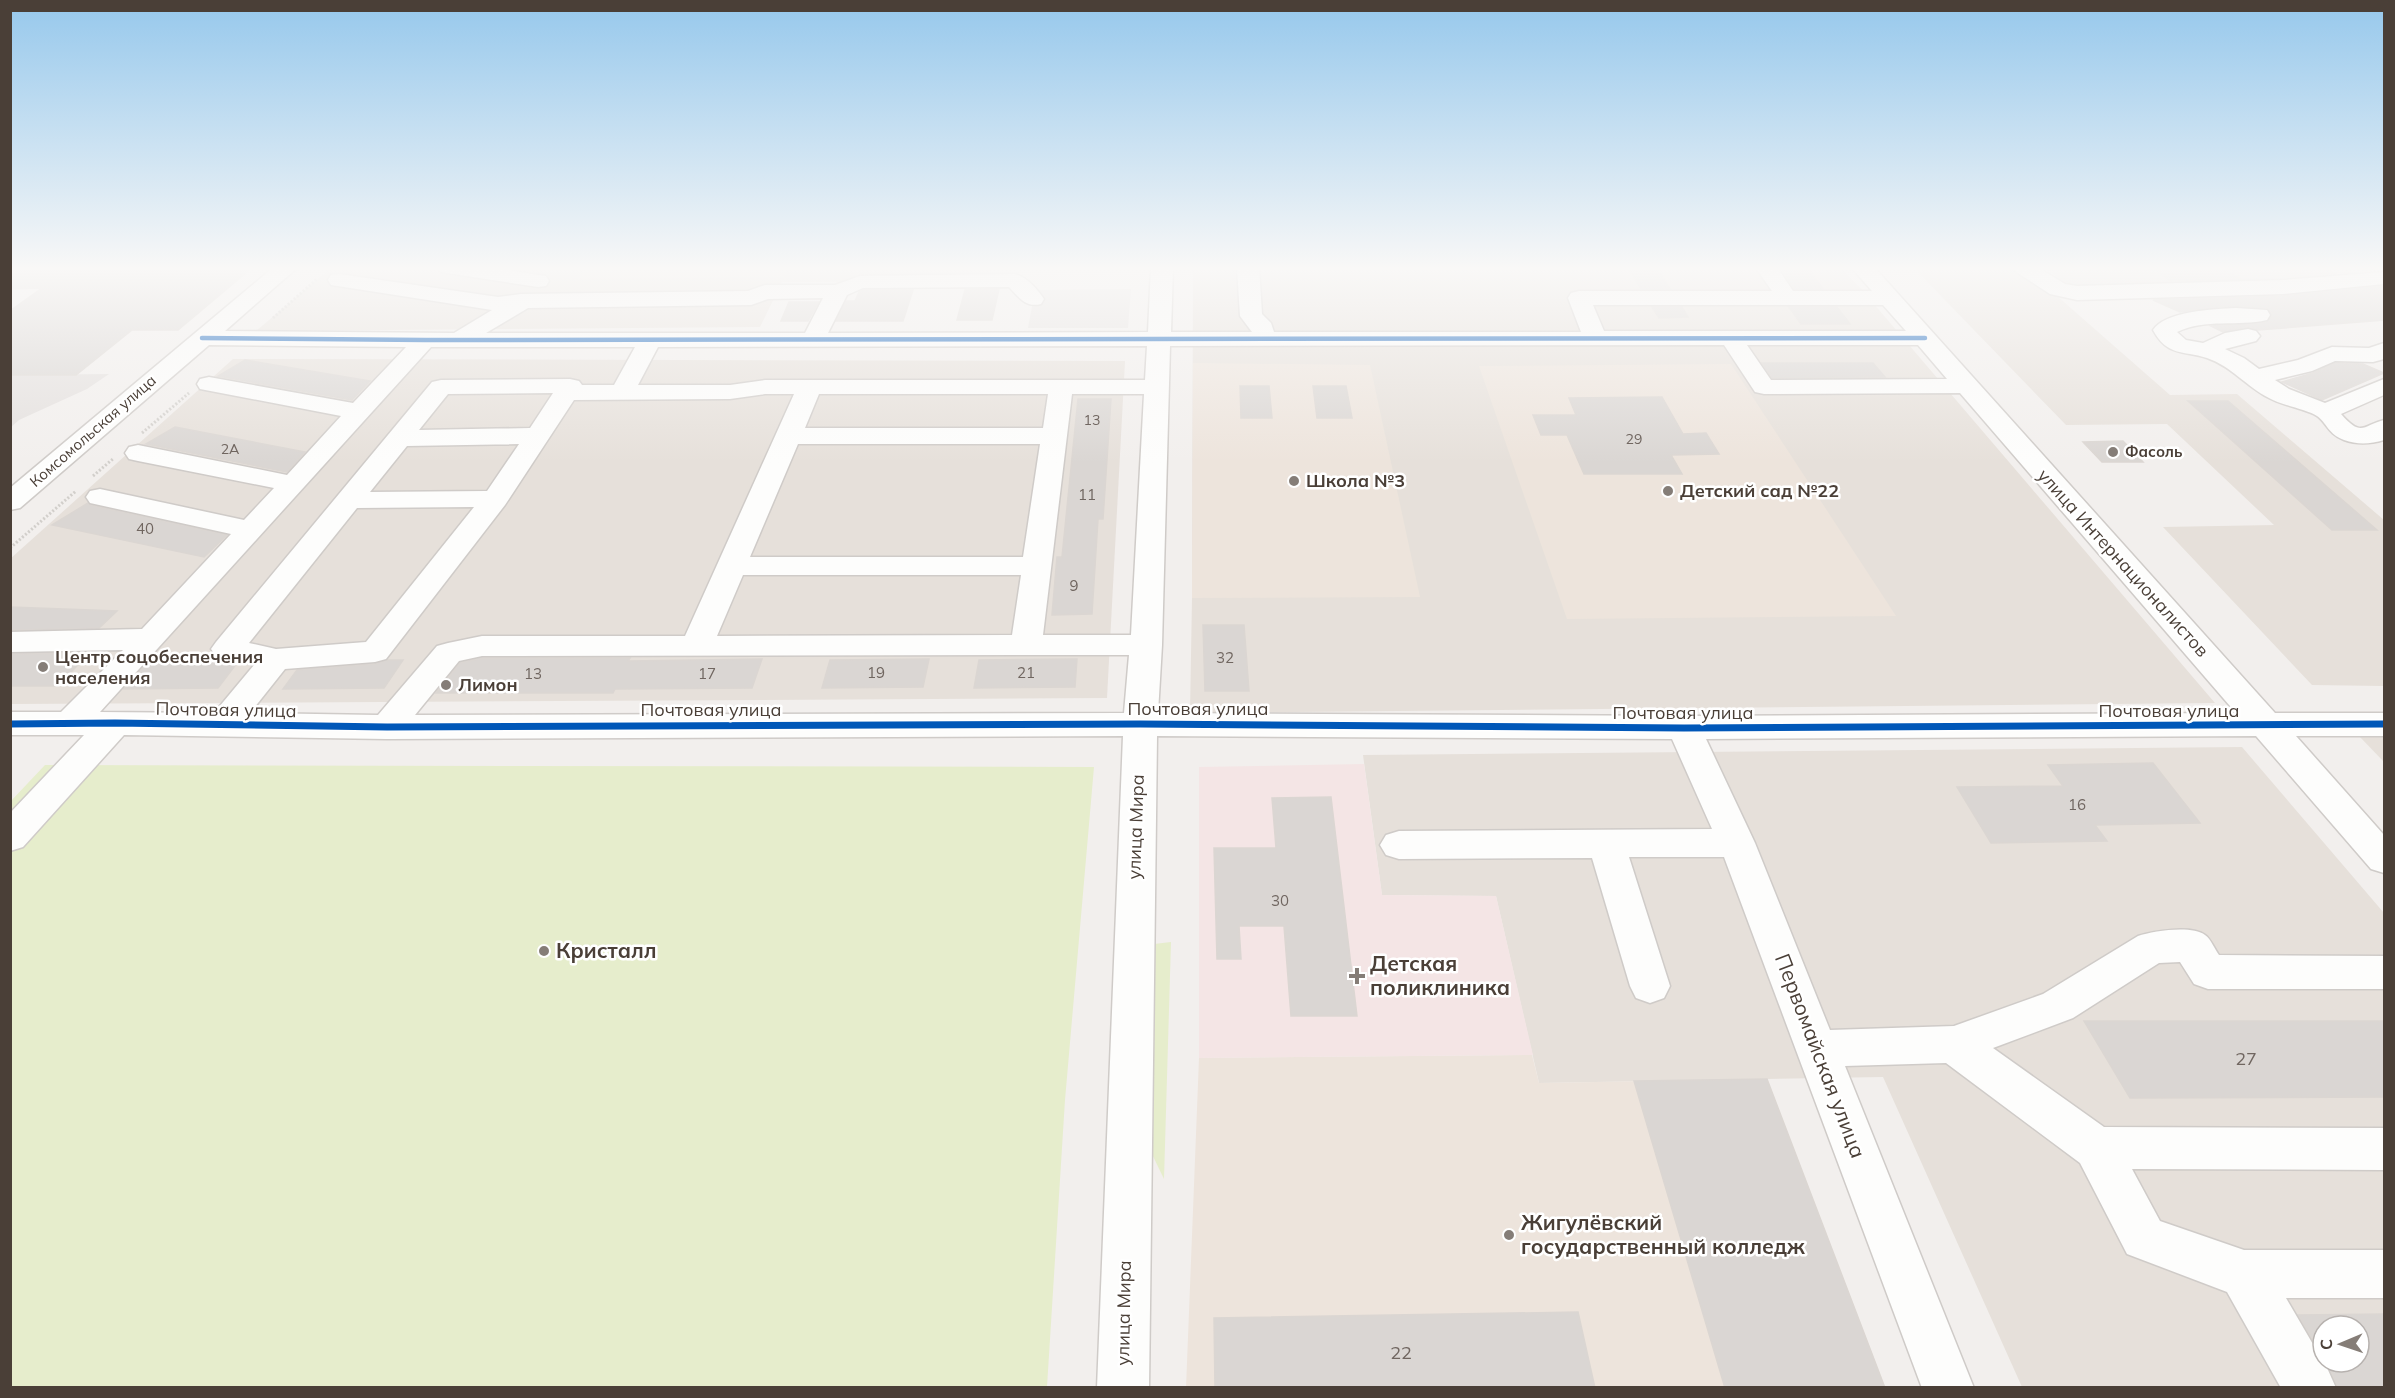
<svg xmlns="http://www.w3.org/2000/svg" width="2395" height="1398" viewBox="0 0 2395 1398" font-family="Mulish,sans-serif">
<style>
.residential{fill:#e6e0da;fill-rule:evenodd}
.industrial{fill:#e5dfdc}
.education{fill:#ede4dc}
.medical{fill:#f4e5e5}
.green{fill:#e6edcc}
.parking{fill:#e4e0de}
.building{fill:#dad6d3;stroke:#dbd6d2;stroke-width:1.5}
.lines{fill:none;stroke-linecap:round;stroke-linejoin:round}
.minor-casing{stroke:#cfcbc8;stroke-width:3}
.path{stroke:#d2cfcb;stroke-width:3;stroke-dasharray:2 2;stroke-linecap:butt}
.minor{fill:#fdfdfc;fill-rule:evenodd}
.cycleway-far1-casing{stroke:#fff;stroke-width:8}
.cycleway-casing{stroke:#fff;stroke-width:10}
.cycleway-far1{stroke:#0057b8;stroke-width:4.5}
.cycleway{stroke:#0057b8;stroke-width:7}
.poi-dot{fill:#857d77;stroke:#fff;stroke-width:2}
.labels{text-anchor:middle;stroke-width:5;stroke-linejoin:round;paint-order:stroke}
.far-number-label{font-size:14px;fill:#706660}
.far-street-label{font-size:15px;fill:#4a3f37;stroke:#fff}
.far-poi-label{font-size:15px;font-weight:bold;fill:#4a3f37;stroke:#fff;text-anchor:start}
.number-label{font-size:15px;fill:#706660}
.poi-label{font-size:18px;font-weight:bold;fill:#4a3f37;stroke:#fff;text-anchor:start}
.street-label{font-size:18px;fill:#4a3f37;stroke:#fff}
.near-number-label{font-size:18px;fill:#706660}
.near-poi-label{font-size:21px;font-weight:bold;fill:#4a3f37;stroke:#fff;text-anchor:start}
.near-street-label{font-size:21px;fill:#4a3f37;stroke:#fff}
</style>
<rect width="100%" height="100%" fill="#f2efed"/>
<g class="residential">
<path d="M 332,267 L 992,267 L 990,281 L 782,282 L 760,327 L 256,331 Z"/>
<path d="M 1193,267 L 1840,267 L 1862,290 L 2215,703 L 1190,713 L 1192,598 Z"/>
<path d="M 1913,267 L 2024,267 L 2170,395 L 2237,394 L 2384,520 L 2384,686 L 2312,685 L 2163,527 L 2274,525 L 2167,424 L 2066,425 Z"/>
<path d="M 233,359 L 1125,361 L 1107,698 L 11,704 L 10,559 Z"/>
<path d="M 2359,736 L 2384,736 L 2384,762 Z"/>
<path d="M 2242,747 L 2384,913 L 2384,1387 L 2022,1387 L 1883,1077 L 1539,1083 L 1496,896 L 1382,895 L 1363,755 ZM 2323,1326 L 2359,1326 L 2359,1362 L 2323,1362 Z"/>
</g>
<path class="industrial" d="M 2044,267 L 2327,267 L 2347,280 L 2073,289 Z"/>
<g class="education">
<path d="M 586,267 L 789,267 L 784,277 L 578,279 Z"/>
<path d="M 1193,363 L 1370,365 L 1420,597 L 1192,598 Z"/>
<path d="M 1731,364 L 1896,616 L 1567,619 L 1479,366 Z"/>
<path d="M 1532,1055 L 1539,1083 L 1767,1079 L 1885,1387 L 1186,1388 L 1199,1058 Z"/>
</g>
<path class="medical" d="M 1364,764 L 1382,895 L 1496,896 L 1533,1055 L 1199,1058 L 1199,767 Z"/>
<g class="green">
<path d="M 45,765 L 1094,767 L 1065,1100 L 1047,1387 L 11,1387 L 10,802 Z"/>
<path d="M 1171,942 L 1164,1179 L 1150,1150 L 1154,944 Z"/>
</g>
<g class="parking">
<path d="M 1131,289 L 1128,328 L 1028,328 L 1035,290 Z"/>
<path d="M 109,374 L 87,389 L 19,420 L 11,427 L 11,375 Z"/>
</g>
<g class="building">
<path d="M 10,267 L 253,267 L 178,330 L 132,330 L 76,375 L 10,375 L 10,311 L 42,288 L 10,289 Z"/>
<path d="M 1628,267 L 1656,267 L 1670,289 L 1641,289 Z"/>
<path d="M 1780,267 L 1807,267 L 1823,289 L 1794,289 Z"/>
<path d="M 2152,267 L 2224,267 L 2240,279 L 2170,281 Z"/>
<path d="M 2385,286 L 2385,320 L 2258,330 L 2248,327 L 2223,332 L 2211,326 L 2267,322 L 2272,314 L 2267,308 L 2226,306 L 2180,312 L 2153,300 L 2284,296 Z"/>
<path d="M 999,289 L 992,320 L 957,320 L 965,290 Z"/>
<path d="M 863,290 L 913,290 L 903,321 L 836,321 L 846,301 L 855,301 L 859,292 Z"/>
<path d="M 789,302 L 819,302 L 808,321 L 781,321 Z"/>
<path d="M 1652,307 L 1682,307 L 1688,317 L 1659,318 Z"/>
<path d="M 1789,307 L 1837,307 L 1850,324 L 1801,324 Z"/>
<path d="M 245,360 L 370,381 L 352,400 L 218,376 Z"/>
<path d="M 1762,363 L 1873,363 L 1885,377 L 1772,378 Z"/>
<path d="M 2335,363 L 2363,364 L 2384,373 L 2322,400 L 2282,382 L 2313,373 Z"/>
<path d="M 1240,386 L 1269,386 L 1272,418 L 1241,418 Z"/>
<path d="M 1313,386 L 1346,386 L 1352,418 L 1317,418 Z"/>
<path d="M 1662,397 L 1683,434 L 1706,433 L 1719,454 L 1671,455 L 1682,474 L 1584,474 L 1567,435 L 1541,435 L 1533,415 L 1576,415 L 1569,398 Z"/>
<path d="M 1078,399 L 1111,399 L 1103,519 L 1098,519 L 1092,614 L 1052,615 L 1057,557 L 1062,557 Z"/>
<path d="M 2188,401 L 2228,401 L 2377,530 L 2332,530 Z"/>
<path d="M 175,427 L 305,452 L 287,472 L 146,444 Z"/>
<path d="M 2123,441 L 2143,462 L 2102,462 L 2083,442 Z"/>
<path d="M 88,503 L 90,505 L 227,535 L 204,557 L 52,525 Z"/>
<path d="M 10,607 L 117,611 L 99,628 L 10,630 Z"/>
<path d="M 1203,625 L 1244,625 L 1249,691 L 1205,691 Z"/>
<path d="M 89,653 L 58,686 L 10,686 L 10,654 Z"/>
<path d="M 482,658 L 630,658 L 628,661 L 762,659 L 752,688 L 615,689 L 613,693 L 436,693 L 460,663 Z"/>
<path d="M 929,659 L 923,687 L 822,688 L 830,660 Z"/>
<path d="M 1077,659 L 1075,687 L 974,688 L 979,660 Z"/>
<path d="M 225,660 L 237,663 L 218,688 L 124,689 L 149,661 Z"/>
<path d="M 388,660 L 403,660 L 384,688 L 283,689 L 297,670 L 375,664 Z"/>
<path d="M 2153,763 L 2200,823 L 2095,825 L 2107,841 L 1991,843 L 1957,787 L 2063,786 L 2048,765 Z"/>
<path d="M 1331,797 L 1357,1016 L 1291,1016 L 1284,926 L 1239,926 L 1241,959 L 1217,959 L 1214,848 L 1276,848 L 1272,798 Z"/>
<path d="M 2084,1021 L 2385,1021 L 2385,1097 L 2130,1098 Z"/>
<path d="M 1767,1079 L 1885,1388 L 1725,1388 L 1634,1081 Z"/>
<path d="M 1578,1312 L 1595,1388 L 1215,1388 L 1214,1318 Z"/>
<path d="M 2385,1314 L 2385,1388 L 2338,1388 L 2326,1362 L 2359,1362 L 2359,1326 L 2323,1326 L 2323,1357 L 2298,1315 Z"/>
</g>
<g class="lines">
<g class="minor-casing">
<g id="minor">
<path d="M 274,267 L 298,267 L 225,331 L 454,333 L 492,310 L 331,285 L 328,280 L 331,275 L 339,274 L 498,297 L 521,294 L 748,291 L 765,285 L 835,285 L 860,276 L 1015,274 C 1027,277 1037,289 1044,299 L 1041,304 C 1025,308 1019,297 1009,287 L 863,288 L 847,295 L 828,333 L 1148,332 L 1151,267 L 1173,267 L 1171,332 L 1252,332 L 1240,316 L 1237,267 L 1259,267 L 1262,314 L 1271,323 L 1274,332 L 1581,332 L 1568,298 L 1571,293 L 1579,291 L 1772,291 L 1755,267 L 1777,267 L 1793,291 L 1872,291 L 1851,267 L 1874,267 L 2275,713 L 2384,713 L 2384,736 L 2296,736 L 2384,835 L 2384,873 L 2371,869 L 2256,736 L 1706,739 L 1755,843 L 1830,1030 L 1954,1026 L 2043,994 L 2138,936 C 2153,931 2192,925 2205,935 C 2211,939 2215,950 2219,955 L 2384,956 L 2384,989 L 2208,989 L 2194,984 L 2180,962 L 2159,963 L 2073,1018 L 1993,1048 L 2104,1127 L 2384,1128 L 2384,1170 L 2132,1169 L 2160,1221 L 2244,1250 L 2384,1250 L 2384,1298 L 2286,1298 L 2328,1370 L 2336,1388 L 2281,1388 L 2227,1292 L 2127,1254 L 2080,1163 L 1946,1063 L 1845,1066 L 1974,1388 L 1922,1388 L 1724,857 L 1629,857 L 1670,986 L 1664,998 L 1650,1003 L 1636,998 L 1630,986 L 1592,858 L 1399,859 L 1386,855 L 1380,845 L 1386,835 L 1399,831 L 1712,829 L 1672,739 L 1157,736 L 1149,1388 L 1097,1388 L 1123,736 L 387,739 L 124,735 L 23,847 L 10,851 L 10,813 L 84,735 L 10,735 L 10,712 L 61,712 L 123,650 L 10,652 L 10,632 L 142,629 L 231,534 L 90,503 L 86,497 L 90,491 L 100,489 L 244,520 L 274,488 L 138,461 L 129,459 L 125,453 L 129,447 L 138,445 L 287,475 L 341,416 L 200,389 L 197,384 L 200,379 L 209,377 L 353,403 L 406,347 L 209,345 L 20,508 L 10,510 L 10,488 ZM 823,298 L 805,333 L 486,333 L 528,308 L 751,305 L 768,299 ZM 1593,305 L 1883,305 L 1906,331 L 1604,331 ZM 1724,345 L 1755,392 L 1764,394 L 1960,393 L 2236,713 L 1684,716 L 1158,713 L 1162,645 L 1170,346 ZM 1747,345 L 1918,345 L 1947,379 L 1771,380 ZM 1147,346 L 1145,380 L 765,380 L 730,385 L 638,385 L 658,347 ZM 431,347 L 635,347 L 614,385 L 582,385 L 579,381 L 570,379 L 441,380 L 432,382 L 216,642 L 211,649 L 216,656 L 254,665 L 214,713 L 100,712 ZM 553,393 L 530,428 L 419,430 L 448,394 ZM 765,394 L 794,394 L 685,636 L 482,636 L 448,643 L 437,646 L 378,715 L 250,713 L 285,669 L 375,662 L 386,659 L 505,505 L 574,400 L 730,399 ZM 819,394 L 1048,394 L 1043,428 L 805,428 ZM 1072,394 L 1144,394 L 1131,635 L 1043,635 ZM 519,444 L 487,491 L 370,492 L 407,446 ZM 798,444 L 1040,444 L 1023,557 L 750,557 ZM 474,507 L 366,642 L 276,649 L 249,643 L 357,508 ZM 743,575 L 1021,575 L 1012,635 L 717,636 ZM 1023,655 L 1129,655 L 1124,713 L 415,715 L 459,661 L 482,656 Z"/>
<path d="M 436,267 L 489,267 L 538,275 L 546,276 L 549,281 L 546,286 L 538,287 L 447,273 L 440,271 Z"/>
<path d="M 2011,267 L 2037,267 L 2065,284 L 2077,286 L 2284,280 L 2384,272 L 2384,284 L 2284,294 L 2077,300 L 2050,294 L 2015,271 Z"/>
<path d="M 2236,308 L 2267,310 L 2270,315 L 2267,320 C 2237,327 2206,318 2177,332 L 2186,340 L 2203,343 L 2225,333 L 2248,329 L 2256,331 L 2260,336 L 2256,341 L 2225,349 L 2244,358 L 2259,369 L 2298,360 L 2332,347 L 2369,348 L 2384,343 L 2384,359 L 2373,362 L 2335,361 L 2312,371 L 2275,380 L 2289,389 L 2325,403 L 2384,379 L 2384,395 L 2341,414 C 2362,438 2363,425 2384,420 L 2384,440 C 2370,444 2358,445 2344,440 C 2328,434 2327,423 2317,416 C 2308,410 2281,405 2269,398 C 2247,387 2231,366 2207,358 C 2182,350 2168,357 2153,330 C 2165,311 2214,309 2236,308 Z"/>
</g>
</g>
<g class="path">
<path d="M 273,318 L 317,279"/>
<path d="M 142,433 L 189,393"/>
<path d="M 93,476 L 114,458"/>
<path d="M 10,548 L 76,491"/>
</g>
<use href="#minor" class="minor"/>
<g class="cycleway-far1-casing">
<path id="cycleway-far1" d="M 202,338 L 425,340 L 1925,338"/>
</g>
<g class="cycleway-casing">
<path id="cycleway" d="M 10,724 L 115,723 L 387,727 L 1140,724 L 1684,728 L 2384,724"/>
</g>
<use href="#cycleway-far1" class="cycleway-far1"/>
<use href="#cycleway" class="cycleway"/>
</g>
<linearGradient id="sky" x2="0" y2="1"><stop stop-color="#96c8ec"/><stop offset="0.58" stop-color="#f9f8f7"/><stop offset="1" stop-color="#f9f8f7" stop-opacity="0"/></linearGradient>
<rect width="2395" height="463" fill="url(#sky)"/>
<g class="poi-dot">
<circle cx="2113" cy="452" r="6"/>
<circle cx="1294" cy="481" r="6"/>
<circle cx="1668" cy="491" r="6"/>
<circle cx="43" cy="667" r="6"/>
<circle cx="446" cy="685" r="6"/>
<circle cx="544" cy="951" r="6"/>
<path d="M1354 967h6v6h6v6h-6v6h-6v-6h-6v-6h6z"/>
<circle cx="1509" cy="1235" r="6"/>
</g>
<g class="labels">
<g class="far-number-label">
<text x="1092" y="425">13</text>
<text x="1634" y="444">29</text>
<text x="230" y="454">2А</text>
</g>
<g class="far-street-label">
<text transform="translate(93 431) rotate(-41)" y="5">Комсомольская улица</text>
</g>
<g class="far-poi-label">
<text x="2125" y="457">Фасоль</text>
</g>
<g class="number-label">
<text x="1087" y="500">11</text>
<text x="145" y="534">40</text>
<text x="1074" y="591">9</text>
<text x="1225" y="663">32</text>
<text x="876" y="678">19</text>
<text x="1026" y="678">21</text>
<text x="533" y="679">13</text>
<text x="707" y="679">17</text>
<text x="2077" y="810">16</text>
<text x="1280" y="906">30</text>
</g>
<g class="poi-label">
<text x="1306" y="487">Школа №3</text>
<text x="1680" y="497">Детский сад №22</text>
<text x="55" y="663">Центр соцобеспечения<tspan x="55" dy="21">населения</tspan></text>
<text x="458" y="691">Лимон</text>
</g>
<g class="street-label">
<text transform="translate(2123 563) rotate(48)" y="6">улица Интернационалистов</text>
<text x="1198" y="715">Почтовая улица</text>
<text transform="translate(226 710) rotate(1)" y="6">Почтовая улица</text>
<text x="711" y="716">Почтовая улица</text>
<text x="2169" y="717">Почтовая улица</text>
<text x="1683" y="719">Почтовая улица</text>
<text transform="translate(1136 827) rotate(-88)" y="6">улица Мира</text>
<text transform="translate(1124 1313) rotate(-89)" y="6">улица Мира</text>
</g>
<g class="near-number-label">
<text x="2246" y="1065">27</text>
<text x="1401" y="1359">22</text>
</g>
<g class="near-poi-label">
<text x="556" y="958">Кристалл</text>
<text x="1370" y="971">Детская<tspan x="1370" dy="24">поликлиника</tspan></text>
<text x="1521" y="1230">Жигулёвский<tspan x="1521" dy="24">государственный колледж</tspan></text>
</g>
<g class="near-street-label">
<text transform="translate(1820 1056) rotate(69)" y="7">Первомайская улица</text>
</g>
</g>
<rect width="2395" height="1398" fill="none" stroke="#4a3f37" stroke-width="24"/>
<g transform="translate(2341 1344) rotate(268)"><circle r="28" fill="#ffffff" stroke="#b7b2af" stroke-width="1.5"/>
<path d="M0-4.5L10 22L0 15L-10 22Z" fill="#857d77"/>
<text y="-9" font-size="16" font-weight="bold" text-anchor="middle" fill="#4a3f37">С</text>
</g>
</svg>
